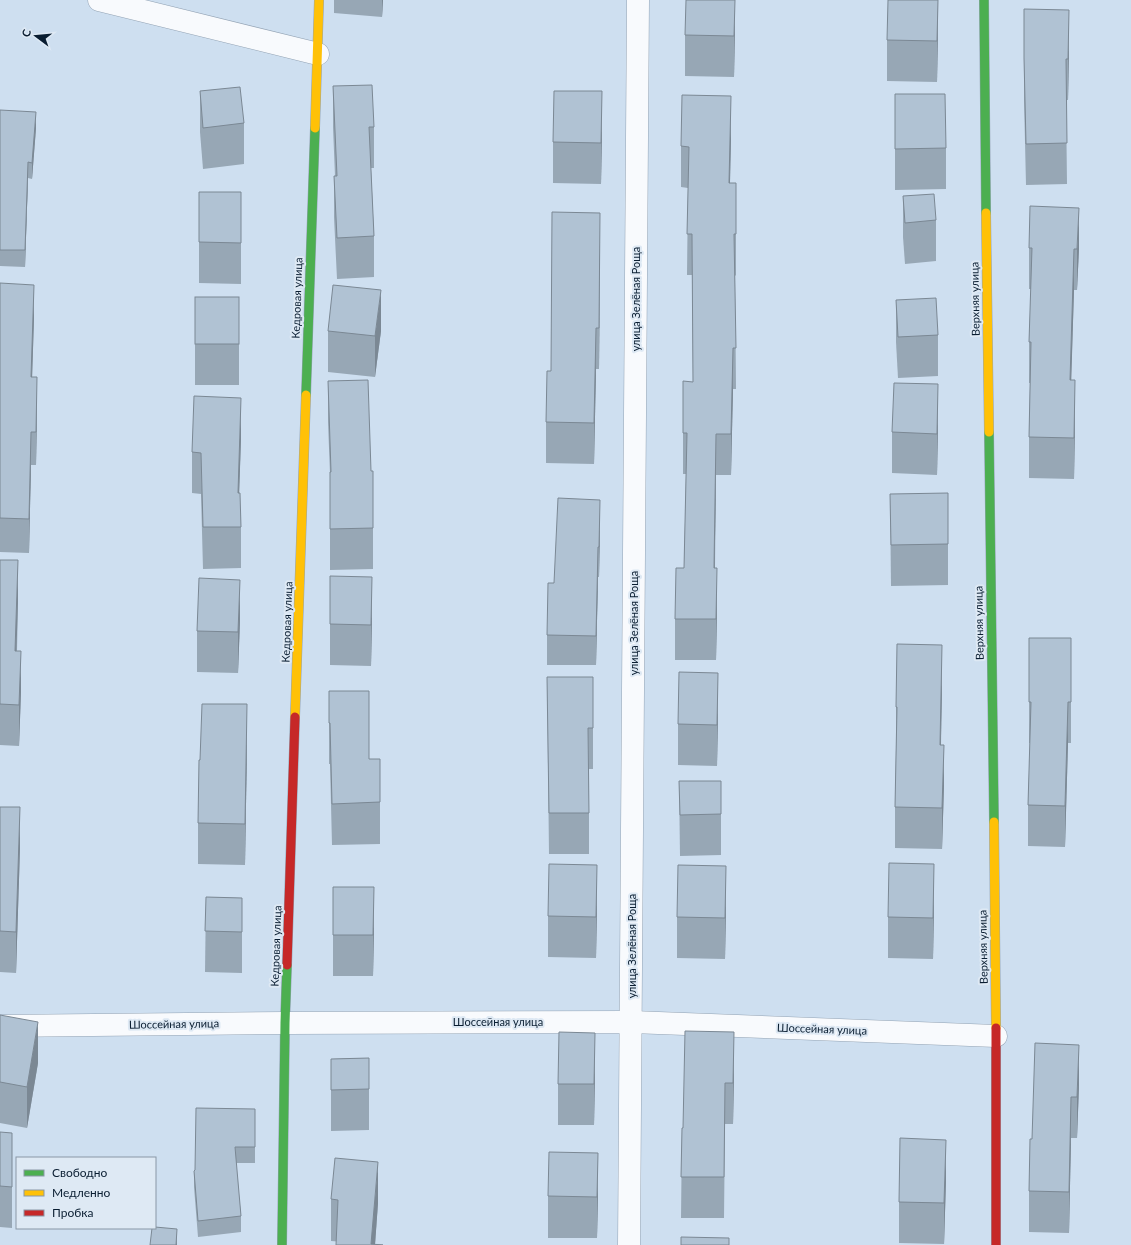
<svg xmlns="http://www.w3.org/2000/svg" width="1131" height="1245" viewBox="0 0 1131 1245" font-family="Lato,sans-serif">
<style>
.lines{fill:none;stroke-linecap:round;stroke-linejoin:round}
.street-casing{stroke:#93a3b4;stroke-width:23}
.fast-casing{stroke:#93a3b4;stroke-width:10}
.slow-casing{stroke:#93a3b4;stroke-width:10}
.jam-casing{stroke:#93a3b4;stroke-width:10}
.street{stroke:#f8fafd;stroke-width:22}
.fast{stroke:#4caf50;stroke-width:9}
.slow{stroke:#ffc107;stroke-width:9}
.jam{stroke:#c62828;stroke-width:9}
.wall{fill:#97a7b5}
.shaded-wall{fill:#7b8894}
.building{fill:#b0c2d3;stroke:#7b8894}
.labels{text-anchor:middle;stroke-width:4;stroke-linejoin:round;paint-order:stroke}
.street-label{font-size:11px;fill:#091d31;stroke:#dee9f4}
</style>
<rect width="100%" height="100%" fill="#cedff0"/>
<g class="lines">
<g class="street-casing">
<g id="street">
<path d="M 99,0 L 318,54"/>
<path d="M 0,1026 L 285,1023 L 632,1022 L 996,1036"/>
<path d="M 629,1245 L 638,0"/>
</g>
</g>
<g class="fast-casing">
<g id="fast">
<path d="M 984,0 L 986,213"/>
<path d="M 306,395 L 315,128"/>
<path d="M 989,432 L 994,822"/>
<path d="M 282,1245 L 285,1023 L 287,965"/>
</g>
</g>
<g class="slow-casing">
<g id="slow">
<path d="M 315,128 L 319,0"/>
<path d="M 986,213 L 989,432"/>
<path d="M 295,717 L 306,395"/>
<path d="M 994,822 L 996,1028"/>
</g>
</g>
<g class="jam-casing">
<g id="jam">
<path d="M 287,965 L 295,717"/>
<path d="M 996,1028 L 996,1245"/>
</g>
</g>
<use href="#street" class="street"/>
<use href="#fast" class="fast"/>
<use href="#slow" class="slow"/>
<use href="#jam" class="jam"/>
</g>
<g class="wall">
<path d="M 334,0 L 383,0 L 382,17 L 334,13 Z"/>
<path d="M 938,0 L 938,30 L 937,82 L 887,81 L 887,40 Z"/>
<path d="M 735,26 L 734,77 L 685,76 L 685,35 Z"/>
<path d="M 1069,51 L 1068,100 L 1066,100 L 1067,184 L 1026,185 L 1024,99 L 1024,58 Z"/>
<path d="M 333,86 L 374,127 L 374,168 L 371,168 L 374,236 L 374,277 L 337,279 L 334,217 L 334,176 L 335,176 L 333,127 Z"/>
<path d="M 200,91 L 244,123 L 244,164 L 203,169 L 200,132 Z"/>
<path d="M 895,94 L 946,148 L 946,189 L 895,190 Z"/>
<path d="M 0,110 L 36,128 L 32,179 L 28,178 L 25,267 L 0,266 Z"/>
<path d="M 602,132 L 601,184 L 553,183 L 553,142 Z"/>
<path d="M 731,137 L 730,183 L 736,224 L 736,276 L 735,275 L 736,389 L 733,389 L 731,475 L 716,475 L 715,568 L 717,609 L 716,660 L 675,660 L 675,619 L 684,568 L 686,474 L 683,474 L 683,433 L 693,382 L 692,275 L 687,275 L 688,188 L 681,187 L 681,146 Z"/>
<path d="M 241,192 L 241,284 L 199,283 L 199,242 Z"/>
<path d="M 903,196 L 936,220 L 936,261 L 905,264 L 903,237 Z"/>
<path d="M 1029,248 L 1079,249 L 1077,290 L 1074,290 L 1071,380 L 1075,421 L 1074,479 L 1029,478 L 1029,437 L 1030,383 L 1029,383 L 1029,342 L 1031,289 L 1029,289 Z"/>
<path d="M 600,254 L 599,369 L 596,369 L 594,464 L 546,463 L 546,422 L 551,371 Z"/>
<path d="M 0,283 L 34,318 L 32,377 L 37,411 L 36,465 L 31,465 L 29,553 L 0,552 Z"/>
<rect x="195" y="297" width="44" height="88"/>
<path d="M 896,300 L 938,335 L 938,376 L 898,378 L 896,342 Z"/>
<path d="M 328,331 L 381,331 L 375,377 L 328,372 Z"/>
<path d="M 328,381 L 373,528 L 373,569 L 330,570 L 330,474 L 328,422 Z"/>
<path d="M 938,425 L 937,475 L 892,473 L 892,432 Z"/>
<path d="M 241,439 L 239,493 L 241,527 L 241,568 L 203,569 L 201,494 L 192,493 L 192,452 Z"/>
<path d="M 890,494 L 948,544 L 948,585 L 891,586 Z"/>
<path d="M 600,530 L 599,577 L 598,577 L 596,665 L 547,665 L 547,635 L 554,583 Z"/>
<path d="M 0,560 L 18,601 L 17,651 L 21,692 L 19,746 L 0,745 Z"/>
<path d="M 372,618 L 371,666 L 330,665 L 330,624 Z"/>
<path d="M 240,621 L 238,673 L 197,672 L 197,631 Z"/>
<path d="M 1071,638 L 1071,743 L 1068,743 L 1065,847 L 1028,846 L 1028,805 L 1030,743 L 1029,743 L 1029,702 Z"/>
<path d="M 547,677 L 593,728 L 593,769 L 589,769 L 589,854 L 549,854 Z"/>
<path d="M 942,686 L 941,745 L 944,786 L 942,849 L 895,848 L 895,807 L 896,748 L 896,707 Z"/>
<path d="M 329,691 L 369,759 L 380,802 L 380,844 L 332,845 L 330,764 L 329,764 Z"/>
<path d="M 718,714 L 717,766 L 678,765 L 678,724 Z"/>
<path d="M 247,745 L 245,865 L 198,864 L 198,823 L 200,760 Z"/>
<path d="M 679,781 L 721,781 L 721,855 L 680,856 Z"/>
<path d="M 0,807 L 20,848 L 16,973 L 0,972 Z"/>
<path d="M 206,897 L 242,898 L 242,973 L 205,972 Z"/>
<path d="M 934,905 L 933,959 L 888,958 L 888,917 Z"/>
<path d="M 597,906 L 596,958 L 548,957 L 548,916 Z"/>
<path d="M 726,907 L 725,959 L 677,958 L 677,917 Z"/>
<path d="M 374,928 L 373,976 L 333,976 L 333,935 Z"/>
<path d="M 0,1015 L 38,1063 L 27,1128 L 0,1123 Z"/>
<path d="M 369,1058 L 369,1130 L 331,1131 L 331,1059 Z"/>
<path d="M 734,1073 L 733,1124 L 725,1124 L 724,1218 L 681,1218 L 682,1128 L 683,1128 Z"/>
<path d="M 595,1074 L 594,1125 L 558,1125 L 558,1084 Z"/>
<path d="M 1079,1086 L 1077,1138 L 1071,1138 L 1069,1233 L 1029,1232 L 1029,1191 L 1032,1139 Z"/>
<path d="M 255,1109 L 255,1163 L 236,1163 L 241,1216 L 241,1232 L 198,1237 L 194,1187 L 194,1171 L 195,1170 Z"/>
<path d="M 0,1132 L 12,1174 L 12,1228 L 0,1227 Z"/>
<path d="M 946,1181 L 944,1244 L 899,1243 L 899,1202 Z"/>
<path d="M 598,1194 L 597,1238 L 548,1238 L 548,1196 Z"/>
<path d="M 331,1199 L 378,1203 L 375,1244 L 383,1245 L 331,1241 Z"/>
</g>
<g class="shaded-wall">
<path d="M 382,0 L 383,0 L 382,17 Z"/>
<path d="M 735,0 L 735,26 L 734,77 L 734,36 Z"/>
<path d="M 938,0 L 938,30 L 937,82 L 937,41 Z"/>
<path d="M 1069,10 L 1069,51 L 1068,100 L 1068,59 Z"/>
<path d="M 602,91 L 602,132 L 601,184 L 601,143 Z"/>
<path d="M 731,96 L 731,137 L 729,224 L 729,183 Z"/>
<path d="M 36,112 L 36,128 L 32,179 L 32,163 Z"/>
<path d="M 28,162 L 28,178 L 25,267 L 25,250 Z"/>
<path d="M 1079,208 L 1079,249 L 1077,290 L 1077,249 Z"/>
<path d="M 600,213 L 600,254 L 599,369 L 599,328 Z"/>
<path d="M 1074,249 L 1074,290 L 1070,421 L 1070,380 Z"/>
<path d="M 34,285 L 34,318 L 31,411 L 31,377 Z"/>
<path d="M 381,290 L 381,331 L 375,377 L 375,336 Z"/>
<path d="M 596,328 L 596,369 L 594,464 L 594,423 Z"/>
<path d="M 733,348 L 733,389 L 731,475 L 731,434 Z"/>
<path d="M 37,377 L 37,411 L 36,465 L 36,432 Z"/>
<path d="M 1075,380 L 1075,421 L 1074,479 L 1074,438 Z"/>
<path d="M 938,384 L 938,425 L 937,475 L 937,434 Z"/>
<path d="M 241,398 L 241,439 L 238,527 L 238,493 Z"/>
<path d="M 31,432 L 31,465 L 29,553 L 29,519 Z"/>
<path d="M 716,434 L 716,475 L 714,609 L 714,568 Z"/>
<path d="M 600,500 L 600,530 L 599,577 L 599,547 Z"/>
<path d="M 598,547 L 598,577 L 596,665 L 596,636 Z"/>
<path d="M 18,560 L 18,601 L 15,692 L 15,651 Z"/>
<path d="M 717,568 L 717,609 L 716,660 L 716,619 Z"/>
<path d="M 372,577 L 372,618 L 371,666 L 371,625 Z"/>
<path d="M 240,580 L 240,621 L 238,673 L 238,632 Z"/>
<path d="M 942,645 L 942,686 L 940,786 L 940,745 Z"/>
<path d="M 21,651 L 21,692 L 19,746 L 19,705 Z"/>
<path d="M 718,673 L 718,714 L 717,766 L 717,725 Z"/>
<path d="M 1068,702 L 1068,743 L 1065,847 L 1065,806 Z"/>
<path d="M 247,704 L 247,745 L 245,865 L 245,824 Z"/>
<path d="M 944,745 L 944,786 L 942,849 L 942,808 Z"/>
<path d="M 20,807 L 20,848 L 16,973 L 16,932 Z"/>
<path d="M 934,864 L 934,905 L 933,959 L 933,918 Z"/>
<path d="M 597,865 L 597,906 L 596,958 L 596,917 Z"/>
<path d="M 726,866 L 726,907 L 725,959 L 725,918 Z"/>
<path d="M 374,887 L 374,928 L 373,976 L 373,935 Z"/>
<path d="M 38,1022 L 38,1063 L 27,1128 L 27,1087 Z"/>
<path d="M 734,1032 L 734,1073 L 733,1124 L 733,1083 Z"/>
<path d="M 595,1033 L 595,1074 L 594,1125 L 594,1084 Z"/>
<path d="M 1079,1045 L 1079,1086 L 1077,1138 L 1077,1097 Z"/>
<path d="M 1071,1097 L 1071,1138 L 1069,1233 L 1069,1192 Z"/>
<path d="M 946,1140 L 946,1181 L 944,1244 L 944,1203 Z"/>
<path d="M 598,1153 L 598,1194 L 597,1238 L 597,1197 Z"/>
<path d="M 378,1162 L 378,1203 L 375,1245 L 371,1245 Z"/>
<path d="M 177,1229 L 177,1245 L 176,1245 Z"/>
</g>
<g class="building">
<path d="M 686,0 L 735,0 L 734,36 L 685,35 Z"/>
<path d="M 888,0 L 938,0 L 937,41 L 887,40 Z"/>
<path d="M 1024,9 L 1069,10 L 1068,59 L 1066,59 L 1067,143 L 1026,144 L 1024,58 Z"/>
<path d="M 372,85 L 374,127 L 369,127 L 374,236 L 337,238 L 334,176 L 337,176 L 333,86 Z"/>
<path d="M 240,87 L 244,123 L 203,128 L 200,91 Z"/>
<path d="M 554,91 L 602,91 L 601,143 L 553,142 Z"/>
<path d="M 895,94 L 945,94 L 946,148 L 895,149 Z"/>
<path d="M 682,95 L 731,96 L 729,183 L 736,183 L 736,234 L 734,234 L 736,348 L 733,348 L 731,434 L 716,434 L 714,568 L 717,568 L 716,619 L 675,619 L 676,568 L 684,568 L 687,433 L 683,433 L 683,381 L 693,382 L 692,234 L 687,234 L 689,147 L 681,146 Z"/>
<path d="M 0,110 L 36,112 L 32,163 L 28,162 L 25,250 L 0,250 Z"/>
<path d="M 199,192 L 241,192 L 241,243 L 199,242 Z"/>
<path d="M 934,194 L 936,220 L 905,223 L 903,196 Z"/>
<path d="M 1030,206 L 1079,208 L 1077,249 L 1074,249 L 1070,380 L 1075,380 L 1074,438 L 1029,437 L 1031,342 L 1029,342 L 1032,248 L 1029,248 Z"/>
<path d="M 552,212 L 600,213 L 599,328 L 596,328 L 594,423 L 546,422 L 547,371 L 551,371 Z"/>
<path d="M 0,283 L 34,285 L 31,377 L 37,377 L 36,432 L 31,432 L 29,519 L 0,518 Z"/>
<path d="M 333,285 L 381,290 L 375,336 L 328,331 Z"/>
<rect x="195" y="297" width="44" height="47"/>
<path d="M 936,298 L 938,335 L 898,337 L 896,300 Z"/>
<path d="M 368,380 L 371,471 L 373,471 L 373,528 L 330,529 L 330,472 L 331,472 L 328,381 Z"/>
<path d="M 894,383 L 938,384 L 937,434 L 892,432 Z"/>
<path d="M 194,396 L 241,398 L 238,493 L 240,493 L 241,527 L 203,527 L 201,453 L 192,452 Z"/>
<path d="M 948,493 L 948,544 L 891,545 L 890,494 Z"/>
<path d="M 558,498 L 600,500 L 599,547 L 598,547 L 596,636 L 547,635 L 548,583 L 554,583 Z"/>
<path d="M 0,560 L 18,560 L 15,651 L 21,651 L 19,705 L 0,704 Z"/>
<path d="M 330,576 L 372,577 L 371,625 L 330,624 Z"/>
<path d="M 199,578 L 240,580 L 238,632 L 197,631 Z"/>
<path d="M 1029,638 L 1071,638 L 1071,702 L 1068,702 L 1065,806 L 1028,805 L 1031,702 L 1029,702 Z"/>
<path d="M 897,644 L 942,645 L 940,745 L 944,745 L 942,808 L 895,807 L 897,707 L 896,707 Z"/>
<path d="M 679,672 L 718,673 L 717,725 L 678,724 Z"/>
<path d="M 547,677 L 593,677 L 593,728 L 588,728 L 589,813 L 549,813 Z"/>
<path d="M 329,691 L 369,691 L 369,759 L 380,759 L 380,802 L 332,804 L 330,723 L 329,723 Z"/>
<path d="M 202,704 L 247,704 L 245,824 L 198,823 L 199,760 L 200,760 Z"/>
<path d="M 679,781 L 721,781 L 721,814 L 680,815 Z"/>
<path d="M 0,807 L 20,807 L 16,932 L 0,931 Z"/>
<path d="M 889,863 L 934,864 L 933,918 L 888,917 Z"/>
<path d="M 549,864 L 597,865 L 596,917 L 548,916 Z"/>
<path d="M 678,865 L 726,866 L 725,918 L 677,917 Z"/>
<path d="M 333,887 L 374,887 L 373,935 L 333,935 Z"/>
<path d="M 206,897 L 242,898 L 242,932 L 205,931 Z"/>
<path d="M 0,1015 L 38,1022 L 27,1087 L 0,1082 Z"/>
<path d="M 685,1031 L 734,1032 L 733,1083 L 725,1083 L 724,1177 L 681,1177 L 682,1128 L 683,1128 Z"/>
<path d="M 559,1032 L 595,1033 L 594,1084 L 558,1084 Z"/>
<path d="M 1035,1043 L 1079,1045 L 1077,1097 L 1071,1097 L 1069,1192 L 1029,1191 L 1030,1139 L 1032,1139 Z"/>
<path d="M 369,1058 L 369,1089 L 331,1090 L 331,1059 Z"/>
<path d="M 196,1108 L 255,1109 L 255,1147 L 235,1147 L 241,1216 L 198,1221 L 194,1171 L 195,1170 Z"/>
<path d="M 0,1132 L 12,1133 L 12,1187 L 0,1186 Z"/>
<path d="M 900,1138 L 946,1140 L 944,1203 L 899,1202 Z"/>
<path d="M 549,1152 L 598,1153 L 597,1197 L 548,1196 Z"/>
<path d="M 335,1158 L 378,1162 L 371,1244 L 383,1245 L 336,1245 L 338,1200 L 331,1199 Z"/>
<path d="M 155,1227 L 177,1229 L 176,1245 L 150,1245 L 152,1228 L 155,1228 Z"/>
<path d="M 681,1237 L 729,1238 L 729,1245 L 681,1245 Z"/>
</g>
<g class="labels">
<g class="street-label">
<text transform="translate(297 298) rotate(-88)" y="4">Кедровая улица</text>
<text transform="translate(636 299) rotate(-90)" y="4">улица Зелёная Роща</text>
<text transform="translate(975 299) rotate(-91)" y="4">Верхняя улица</text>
<text transform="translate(287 622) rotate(-88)" y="4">Кедровая улица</text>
<text transform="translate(634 623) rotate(-90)" y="4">улица Зелёная Роща</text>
<text transform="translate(979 623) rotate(-91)" y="4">Верхняя улица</text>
<text transform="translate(276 946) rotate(-88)" y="4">Кедровая улица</text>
<text transform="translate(632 946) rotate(-90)" y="4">улица Зелёная Роща</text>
<text transform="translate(983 947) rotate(-91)" y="4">Верхняя улица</text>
<text x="498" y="1026">Шоссейная улица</text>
<text transform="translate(174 1024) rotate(-1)" y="4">Шоссейная улица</text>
<text transform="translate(822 1029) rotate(2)" y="4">Шоссейная улица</text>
</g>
</g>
<rect x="16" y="1157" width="140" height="72" fill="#dee9f4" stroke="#8997a6"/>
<rect x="24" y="1170" width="20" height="6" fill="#4caf50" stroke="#8997a6"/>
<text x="52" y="1177" font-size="12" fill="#091d31">Свободно</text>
<rect x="24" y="1190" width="20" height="6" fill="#ffc107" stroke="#8997a6"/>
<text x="52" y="1197" font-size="12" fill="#091d31">Медленно</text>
<rect x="24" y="1210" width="20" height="6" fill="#c62828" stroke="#8997a6"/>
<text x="52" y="1217" font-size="12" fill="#091d31">Пробка</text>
<g transform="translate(36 36) rotate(286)" stroke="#dee9f4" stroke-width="3" paint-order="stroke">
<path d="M0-3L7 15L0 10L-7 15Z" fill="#091d31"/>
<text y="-6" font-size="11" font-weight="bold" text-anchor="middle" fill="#091d31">С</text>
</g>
</svg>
